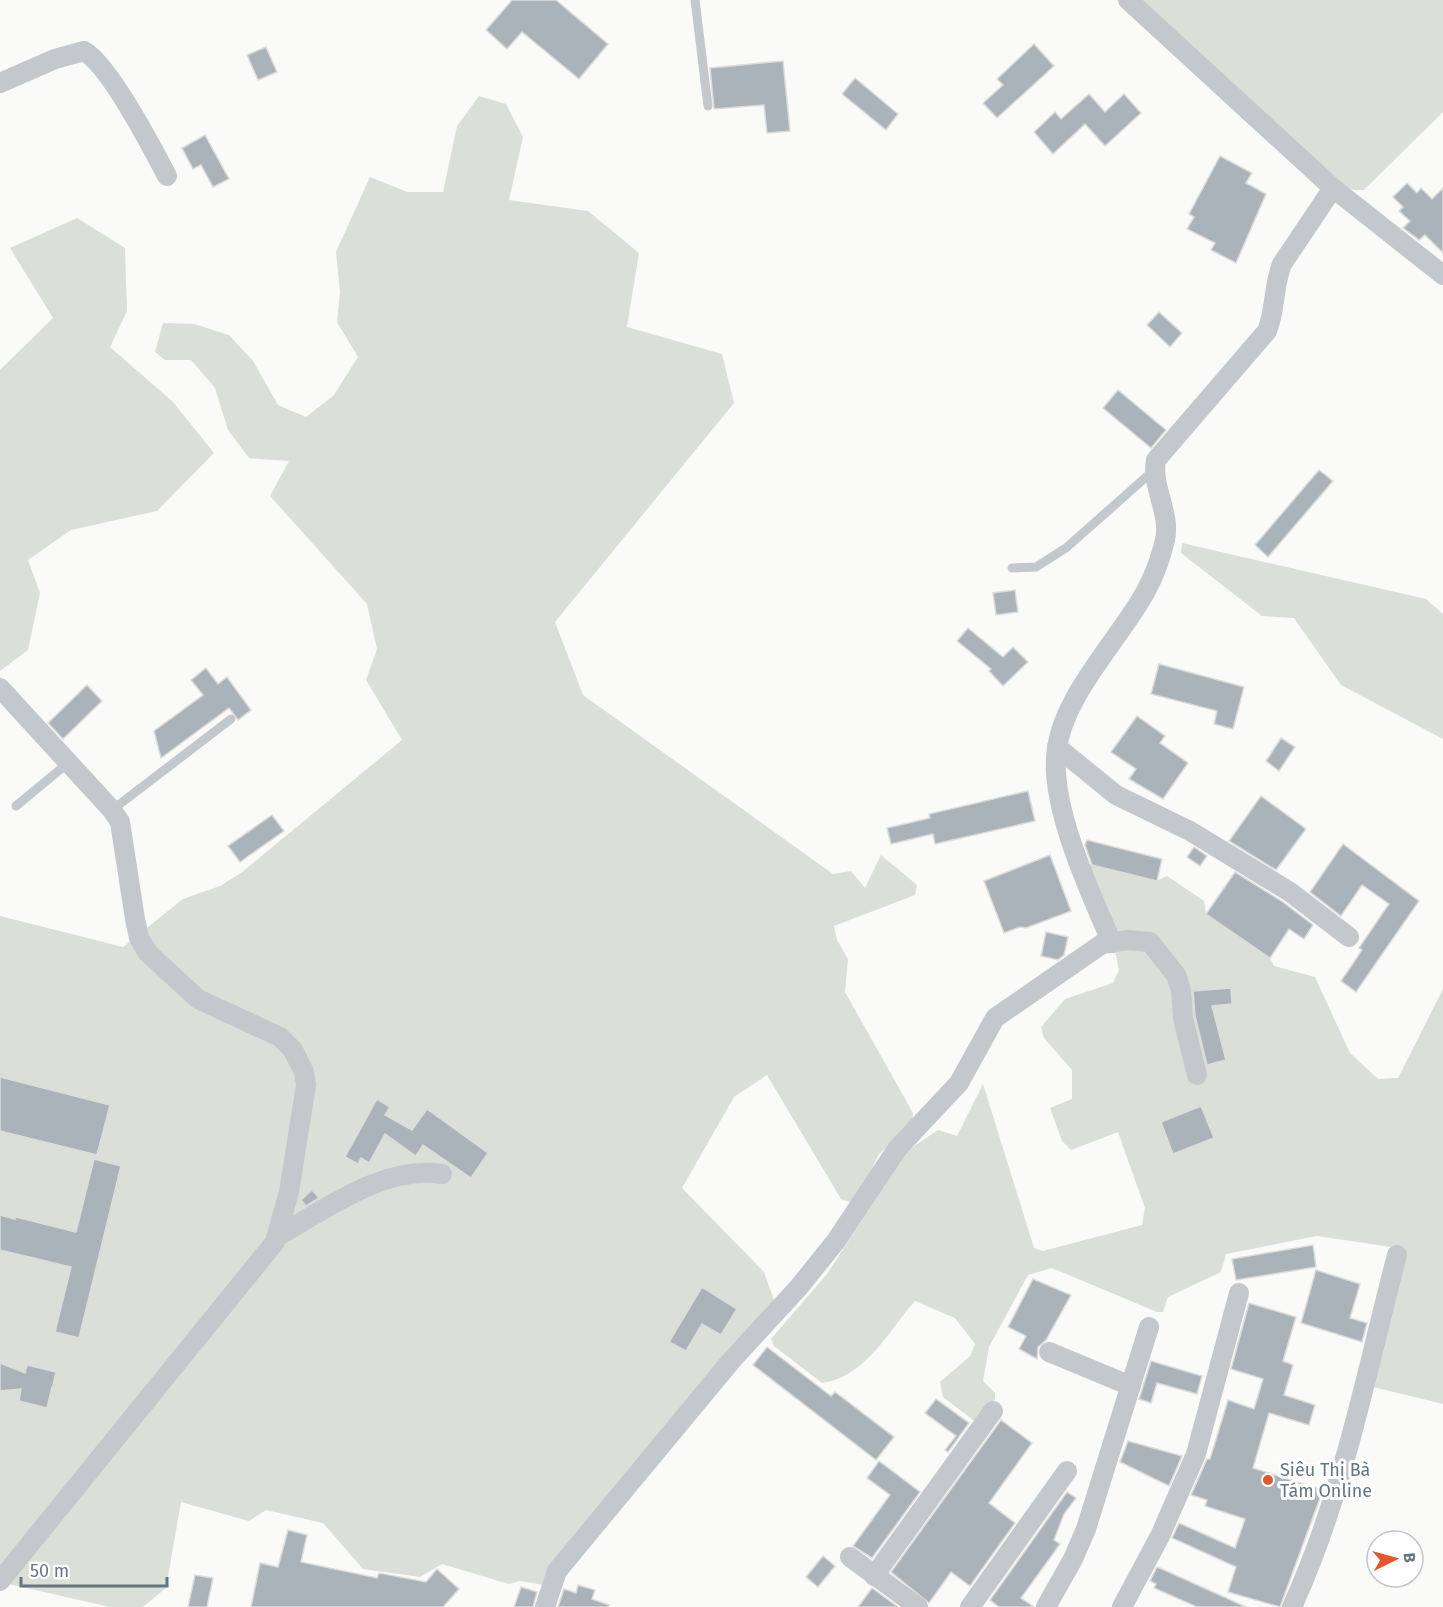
<svg xmlns="http://www.w3.org/2000/svg" width="1443" height="1607" viewBox="0 0 1443 1607" font-family="'Fira Sans',sans-serif">
<style>
.green{fill:#dadfd7}
.building{fill:#aab3b9;stroke:#dcdcda;stroke-width:1.5}
.lines{fill:none;stroke-linecap:round;stroke-linejoin:round}
.service{stroke:#c3c8cc;stroke-width:9}
.minor{stroke:#c3c8cc;stroke-width:20}
.poi-dot{fill:#e4572e;stroke:#fff;stroke-width:2}
.labels{text-anchor:middle;stroke-width:6;stroke-linejoin:round;paint-order:stroke}
.poi-label{font-size:18px;fill:#657683;stroke:#fff;text-anchor:start}
</style>
<rect width="100%" height="100%" fill="#fafaf8"/>
<g class="green">
<path d="M 1135,0 L 1443,0 L 1443,112 L 1364,190 L 1354,190 L 1338,184 Z"/>
<path d="M 479,96 L 506,104 L 523,137 L 509,200 L 588,211 L 639,253 L 627,327 L 722,354 L 734,403 L 555,622 L 583,695 L 833,874 L 851,871 L 865,888 L 881,855 L 917,885 L 915,895 L 834,926 L 837,940 L 848,959 L 845,992 L 913,1113 L 911,1126 L 879,1154 L 855,1204 L 841,1199 L 767,1075 L 734,1097 L 682,1188 L 764,1272 L 774,1300 L 544,1585 L 520,1581 L 509,1584 L 442,1564 L 420,1577 L 363,1569 L 323,1523 L 266,1510 L 249,1521 L 181,1502 L 166,1588 L 143,1607 L 110,1607 L 0,1582 L 0,916 L 123,947 L 183,899 L 220,886 L 241,873 L 402,740 L 366,680 L 377,649 L 367,604 L 270,496 L 289,461 L 249,458 L 228,430 L 215,388 L 191,360 L 165,360 L 155,352 L 163,323 L 194,324 L 229,335 L 253,361 L 278,405 L 306,417 L 334,395 L 358,357 L 337,322 L 340,292 L 336,252 L 370,177 L 407,192 L 443,192 L 457,126 Z"/>
<path d="M 77,218 L 125,248 L 127,311 L 110,347 L 173,402 L 214,453 L 157,511 L 71,530 L 28,560 L 40,593 L 28,650 L 0,671 L 0,370 L 53,318 L 10,248 Z"/>
<path d="M 1182,543 L 1426,599 L 1443,614 L 1443,739 L 1341,685 L 1294,618 L 1262,616 L 1181,553 Z"/>
<path d="M 1081,862 L 1156,881 L 1167,876 L 1204,901 L 1206,914 L 1270,958 L 1274,966 L 1315,977 L 1350,1053 L 1378,1079 L 1398,1078 L 1443,989 L 1443,1404 L 1373,1387 L 1398,1248 L 1317,1236 L 1226,1254 L 1221,1272 L 1168,1297 L 1163,1312 L 1157,1312 L 1052,1268 L 1028,1275 L 989,1347 L 983,1381 L 995,1393 L 995,1399 L 980,1422 L 977,1423 L 943,1397 L 940,1382 L 970,1356 L 975,1344 L 955,1318 L 915,1301 C 889,1330 866,1377 822,1383 L 774,1346 L 771,1339 L 827,1274 L 907,1151 L 938,1130 L 957,1136 L 983,1084 L 1034,1248 L 1043,1251 L 1142,1225 L 1145,1208 L 1118,1132 L 1071,1150 L 1062,1141 L 1050,1108 L 1072,1099 L 1072,1070 L 1044,1038 L 1041,1027 L 1065,999 L 1113,983 L 1119,970 L 1112,936 Z"/>
</g>
<g class="building">
<path d="M 512,0 L 556,0 L 608,44 L 579,79 L 522,32 L 507,49 L 486,30 Z"/>
<path d="M 1034,44 L 1054,66 L 997,118 L 983,103 L 1003,85 L 997,79 Z"/>
<path d="M 266,47 L 277,72 L 258,80 L 247,55 Z"/>
<path d="M 783,61 L 790,131 L 767,133 L 764,105 L 714,109 L 710,68 Z"/>
<path d="M 855,78 L 898,114 L 886,130 L 842,94 Z"/>
<path d="M 1089,94 L 1105,112 L 1124,94 L 1141,113 L 1105,146 L 1085,124 L 1053,154 L 1034,132 L 1055,112 L 1061,119 Z"/>
<path d="M 205,135 L 229,179 L 213,187 L 201,165 L 193,169 L 182,148 Z"/>
<path d="M 1220,156 L 1252,173 L 1246,183 L 1266,194 L 1236,263 L 1211,250 L 1215,243 L 1187,229 L 1194,217 L 1189,214 Z"/>
<path d="M 1407,183 L 1417,193 L 1421,188 L 1432,199 L 1443,188 L 1443,253 L 1425,235 L 1419,240 L 1403,228 L 1410,221 L 1399,211 L 1403,207 L 1393,197 Z"/>
<path d="M 1159,312 L 1182,333 L 1170,347 L 1147,325 Z"/>
<path d="M 1118,390 L 1166,430 L 1151,448 L 1103,408 Z"/>
<path d="M 1319,470 L 1333,481 L 1268,557 L 1255,545 Z"/>
<path d="M 1015,590 L 1018,612 L 996,615 L 993,593 Z"/>
<path d="M 968,628 L 1003,657 L 1013,647 L 1028,662 L 1003,686 L 989,671 L 991,669 L 957,641 Z"/>
<path d="M 1159,664 L 1244,687 L 1233,729 L 1214,724 L 1217,711 L 1151,694 Z"/>
<path d="M 206,668 L 218,684 L 227,677 L 251,710 L 238,720 L 229,708 L 161,758 L 154,731 L 203,695 L 191,680 Z"/>
<path d="M 87,685 L 102,701 L 63,739 L 48,723 Z"/>
<path d="M 1137,716 L 1165,736 L 1160,743 L 1188,763 L 1163,799 L 1129,779 L 1136,769 L 1111,752 Z"/>
<path d="M 1281,738 L 1295,747 L 1279,771 L 1266,761 Z"/>
<path d="M 1028,791 L 1035,821 L 935,844 L 933,834 L 891,844 L 887,828 L 930,818 L 929,814 Z"/>
<path d="M 1261,796 L 1306,829 L 1276,870 L 1229,841 Z"/>
<path d="M 272,815 L 284,831 L 240,862 L 228,846 Z"/>
<path d="M 1087,840 L 1162,859 L 1157,881 L 1092,865 L 1085,845 Z"/>
<path d="M 1343,844 L 1419,901 L 1356,992 L 1341,981 L 1362,950 L 1359,948 L 1389,904 L 1362,885 L 1341,916 L 1310,892 Z"/>
<path d="M 1194,847 L 1207,856 L 1200,866 L 1187,857 Z"/>
<path d="M 1050,855 L 1071,911 L 1026,928 L 1020,927 L 1004,933 L 984,881 Z"/>
<path d="M 1235,872 L 1283,902 L 1313,925 L 1304,939 L 1289,929 L 1270,958 L 1206,914 Z"/>
<path d="M 1046,932 L 1068,937 L 1064,955 L 1058,960 L 1041,956 Z"/>
<path d="M 1231,988 L 1232,1004 L 1212,1006 L 1226,1060 L 1207,1065 L 1195,1016 L 1193,991 Z"/>
<path d="M 0,1077 L 110,1105 L 97,1155 L 0,1131 Z"/>
<path d="M 377,1099 L 390,1107 L 385,1115 L 412,1130 L 427,1109 L 488,1153 L 471,1178 L 423,1145 L 416,1156 L 385,1134 L 369,1163 L 361,1158 L 358,1164 L 345,1157 Z"/>
<path d="M 1201,1106 L 1214,1138 L 1173,1154 L 1161,1122 Z"/>
<path d="M 94,1159 L 121,1166 L 79,1338 L 55,1332 L 71,1267 L 0,1250 L 0,1215 L 15,1219 L 16,1217 L 76,1232 Z"/>
<path d="M 312,1190 L 319,1198 L 306,1206 L 301,1200 Z"/>
<path d="M 1313,1245 L 1316,1267 L 1236,1280 L 1232,1259 Z"/>
<path d="M 1316,1270 L 1360,1284 L 1350,1318 L 1367,1323 L 1362,1342 L 1301,1323 Z"/>
<path d="M 1033,1279 L 1071,1295 L 1046,1340 L 1038,1347 L 1037,1359 L 1019,1349 L 1026,1336 L 1008,1327 Z"/>
<path d="M 702,1287 L 737,1309 L 721,1335 L 702,1324 L 686,1351 L 669,1342 Z"/>
<path d="M 1249,1303 L 1296,1317 L 1283,1361 L 1293,1365 L 1284,1395 L 1315,1405 L 1309,1425 L 1269,1413 L 1253,1468 L 1323,1490 L 1280,1607 L 1228,1592 L 1236,1567 L 1172,1538 L 1179,1523 L 1235,1548 L 1245,1519 L 1205,1506 L 1207,1500 L 1191,1495 L 1207,1459 L 1210,1459 L 1228,1400 L 1254,1409 L 1263,1379 L 1231,1369 Z"/>
<path d="M 767,1347 L 831,1396 L 835,1392 L 894,1437 L 876,1460 L 753,1365 Z"/>
<path d="M 1151,1361 L 1202,1376 L 1197,1394 L 1157,1383 L 1151,1403 L 1139,1399 Z"/>
<path d="M 0,1363 L 25,1373 L 27,1365 L 56,1372 L 53,1385 L 57,1386 L 52,1387 L 47,1408 L 19,1401 L 21,1389 L 0,1391 Z"/>
<path d="M 936,1399 L 969,1423 L 948,1452 L 945,1450 L 956,1436 L 925,1413 Z"/>
<path d="M 1001,1420 L 1032,1443 L 989,1503 L 1015,1523 L 970,1586 L 951,1572 L 929,1603 L 891,1572 Z"/>
<path d="M 1128,1441 L 1182,1456 L 1169,1486 L 1120,1462 Z"/>
<path d="M 879,1461 L 920,1492 L 872,1558 L 853,1546 L 890,1495 L 867,1478 Z"/>
<path d="M 1067,1492 L 1076,1498 L 1064,1514 L 1054,1540 L 1060,1544 L 1021,1598 L 1034,1607 L 999,1607 L 990,1600 Z"/>
<path d="M 288,1530 L 307,1535 L 301,1562 L 377,1578 L 379,1573 L 426,1582 L 437,1569 L 459,1589 L 443,1607 L 251,1607 L 260,1563 L 278,1567 Z"/>
<path d="M 823,1556 L 835,1566 L 818,1587 L 806,1577 Z"/>
<path d="M 1157,1567 L 1162,1569 L 1246,1607 L 1197,1607 L 1154,1588 L 1156,1584 L 1150,1581 Z"/>
<path d="M 195,1575 L 213,1578 L 207,1607 L 188,1607 Z"/>
<path d="M 578,1585 L 595,1590 L 592,1599 L 609,1605 L 608,1607 L 558,1607 L 564,1589 L 576,1593 Z"/>
<path d="M 521,1587 L 537,1592 L 533,1607 L 514,1607 Z"/>
<path d="M 872,1588 L 898,1607 L 858,1607 Z"/>
</g>
<g class="lines">
<g class="service">
<path d="M 695,0 L 708,106"/>
<path d="M 1012,568 L 1036,567 L 1066,548 L 1154,470"/>
<path d="M 16,806 L 68,763"/>
<path d="M 112,810 L 231,719"/>
</g>
<g class="minor">
<path d="M 1128,0 L 1333,188 L 1443,275"/>
<path d="M 0,83 L 55,59 L 84,51 C 109,65 153,149 167,176"/>
<path d="M 0,688 L 112,810 L 120,822 L 135,919 L 139,938 L 148,953 L 198,999 L 280,1037 L 293,1050 L 304,1072 L 306,1085 L 289,1192 L 275,1242 L 0,1581"/>
<path d="M 1057,747 L 1116,795 L 1190,831 L 1290,892 L 1349,937"/>
<path d="M 1112,943 C 1090,892 1048,803 1057,748 C 1062,714 1084,682 1103,655 C 1131,614 1153,591 1165,540 C 1171,513 1151,487 1156,460 L 1267,331 C 1276,309 1273,286 1282,264 L 1333,188"/>
<path d="M 278,1236 C 326,1209 384,1165 442,1174"/>
<path d="M 1049,1352 L 1131,1386"/>
<path d="M 850,1557 L 918,1607"/>
<path d="M 874,1576 L 993,1411"/>
<path d="M 545,1607 L 557,1571 L 731,1361 L 799,1287 L 836,1241 L 897,1149 L 959,1083 L 995,1018 L 1102,944 L 1128,940 L 1150,942 L 1176,975 L 1181,990 L 1183,1018 L 1197,1075"/>
<path d="M 970,1607 L 1067,1471"/>
<path d="M 1046,1607 L 1073,1559 L 1086,1529 L 1149,1327"/>
<path d="M 1122,1607 L 1160,1536 L 1196,1454 L 1239,1293"/>
<path d="M 1292,1607 C 1343,1496 1366,1373 1397,1255"/>
</g>
</g>
<circle class="poi-dot" cx="1268" cy="1480" r="6"/>
<g class="labels">
<g class="poi-label">
<text x="1280" y="1476">Siêu Thị Bà<tspan x="1280" dy="21">Tám Online</tspan></text>
</g>
</g>
<g transform="translate(1395 1559) rotate(85)"><circle r="28" fill="#ffffff" stroke="#c1c8cd" stroke-width="1.5"/>
<path d="M0-4.5L10 22L0 15L-10 22Z" fill="#e4572e"/>
<text y="-9" font-size="16" font-weight="bold" text-anchor="middle" fill="#657683">B</text>
</g>
<path d="M21 1577v9h146v-9" fill="none" stroke="#657683" stroke-width="3"/>
<text x="30" y="1577" font-size="18" fill="#657683" stroke="#ffffff" stroke-width="4.5" paint-order="stroke">50 m</text>
</svg>
